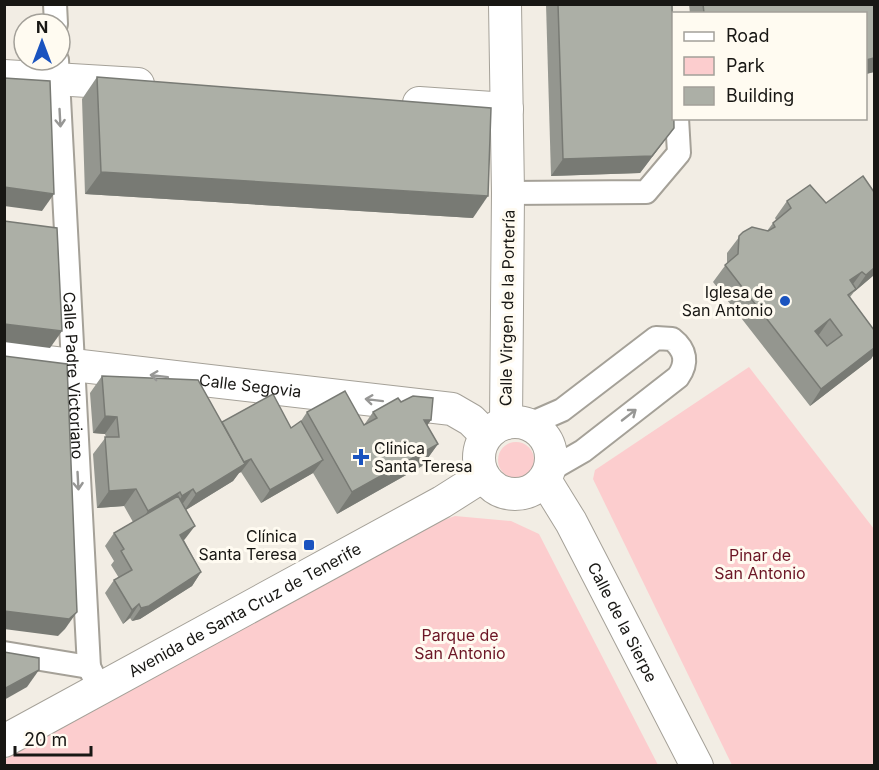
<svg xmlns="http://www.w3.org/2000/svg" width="879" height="770" viewBox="0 0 879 770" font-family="Inter,sans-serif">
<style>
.green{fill:#fccdce}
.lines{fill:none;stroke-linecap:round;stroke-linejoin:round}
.street-casing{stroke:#a5a198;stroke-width:26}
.secondary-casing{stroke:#a5a198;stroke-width:34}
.street{stroke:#fff;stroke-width:22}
.secondary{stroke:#fff;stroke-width:32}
.wall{fill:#94968f}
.shaded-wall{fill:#787a74}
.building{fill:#acafa6;stroke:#787a74;stroke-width:1.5;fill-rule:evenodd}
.oneway{stroke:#979795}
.poi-dot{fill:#1a53bf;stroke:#fffbf1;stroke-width:2}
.labels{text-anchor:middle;stroke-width:6;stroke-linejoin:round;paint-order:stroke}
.poi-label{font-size:16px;fill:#181714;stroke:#fffbf1;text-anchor:end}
.street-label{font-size:16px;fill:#181714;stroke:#fffbf1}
.park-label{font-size:16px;fill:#6c1625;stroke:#fffbf1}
</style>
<rect width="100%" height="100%" fill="#f2ede4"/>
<g class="green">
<path d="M 749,367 L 874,529 L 874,765 L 732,765 L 593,479 L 595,470 Z"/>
<circle cx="516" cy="460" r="18"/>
<path d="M 455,516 L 511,521 L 539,534 L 658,765 L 5,766 L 4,760 L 414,531 Z"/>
</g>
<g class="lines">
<g class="street-casing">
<g id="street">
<path d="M 55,4 L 56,24"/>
<path id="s1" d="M 57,60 L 89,667 L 100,689"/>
<path d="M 508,193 L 646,192 L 679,153 L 677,118"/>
<path d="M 530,424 L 562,410 L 656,338 L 672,339 C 686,350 688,363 678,377 L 583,451 L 550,470"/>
<path d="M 4,653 L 89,667"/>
</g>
</g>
<g class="secondary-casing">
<g id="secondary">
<path d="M 505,4 L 508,193 L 506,423"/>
<path d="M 4,76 L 138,84"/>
<path d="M 419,103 L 507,109"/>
<path id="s2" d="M 4,357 L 452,409 L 471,420 L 486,435"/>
<circle cx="515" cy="458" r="36"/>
<path id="s3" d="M 545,480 L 571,522 L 697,766"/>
<path id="s4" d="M 4,741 L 442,502 L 483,476"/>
</g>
</g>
<use href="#street" class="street"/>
<use href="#secondary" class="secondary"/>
</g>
<g class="wall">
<path d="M 546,4 L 672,4 L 662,144 L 640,173 L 551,176 Z"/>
<path d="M 689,4 L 874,4 L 874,72 L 866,74 L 866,14 L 690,14 Z"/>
<path d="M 97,77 L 473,218 L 85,194 L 82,99 Z"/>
<path d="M 787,201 L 874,275 L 854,292 L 850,297 L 874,330 L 874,354 L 871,359 L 810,406 L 713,282 L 727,263 L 727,253 L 743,232 L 767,231 L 773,223 L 776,220 L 775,218 Z"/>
<path d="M 102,376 L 222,422 L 291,428 L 301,421 L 307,412 L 364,425 L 373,412 L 401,402 L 431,420 L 427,425 L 438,444 L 422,466 L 337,514 L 313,473 L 261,503 L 241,472 L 239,473 L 233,481 L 186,510 L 185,539 L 184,540 L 201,572 L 192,586 L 140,619 L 132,621 L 130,618 L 123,624 L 105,593 L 114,580 L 119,578 L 111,565 L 114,561 L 105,546 L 114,533 L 133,522 L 124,506 L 97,508 L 93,454 L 106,437 L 105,434 L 93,433 L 90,393 Z"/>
</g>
<g class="shaded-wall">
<path d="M 874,58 L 874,72 L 866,74 L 866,60 Z"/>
<path d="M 674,128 L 640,173 L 551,176 L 563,159 Z"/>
<path d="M 101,172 L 488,196 L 473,218 L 85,194 Z"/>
<path d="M 4,187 L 54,194 L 42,211 L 4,206 Z"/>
<path d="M 874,268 L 874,275 L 854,292 L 866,275 Z"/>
<path d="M 862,272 L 850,288 L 850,280 Z"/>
<path d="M 830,319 L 818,336 L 815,331 Z"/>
<path d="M 4,324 L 62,331 L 50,348 L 4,342 Z"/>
<path d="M 874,348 L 874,354 L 871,359 L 810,406 L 821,389 Z"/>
<path d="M 105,416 L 117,417 L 105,434 L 93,433 Z"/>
<path d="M 424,420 L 431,420 L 415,443 Z"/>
<path d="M 438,444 L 422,466 L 337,514 L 352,492 Z"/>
<path d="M 251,459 L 241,472 L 239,473 L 233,481 L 184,511 L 196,494 L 241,463 Z"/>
<path d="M 323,460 L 313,473 L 261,503 L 270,490 Z"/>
<path d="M 136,489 L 124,506 L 97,508 L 109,491 Z"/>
<path d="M 193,489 L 181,506 L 170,513 L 182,496 Z"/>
<path d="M 180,492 L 168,509 L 136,528 L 148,511 Z"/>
<path d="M 195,526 L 185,539 L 171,548 L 180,535 Z"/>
<path d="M 201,572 L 192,586 L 140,619 L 132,621 L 141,608 Z"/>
<path d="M 139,604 L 130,618 L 123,624 L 132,610 Z"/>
<path d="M 4,611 L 77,612 L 65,629 L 58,636 L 4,629 Z"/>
<path d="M 39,670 L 27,687 L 4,700 L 4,689 Z"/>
</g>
<g class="building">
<path d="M 558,4 L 672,4 L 674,128 L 652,156 L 563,159 Z"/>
<path d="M 703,4 L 874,4 L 874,58 L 866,60 L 866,14 L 703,14 L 704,13 Z"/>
<path d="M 97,77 L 491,108 L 488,196 L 101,172 Z"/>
<path d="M 4,78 L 50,81 L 54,194 L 4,187 Z"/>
<path d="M 863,176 L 874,192 L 874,268 L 866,275 L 862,272 L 850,280 L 856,289 L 848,295 L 874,330 L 874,348 L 821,389 L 725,265 L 738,254 L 739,236 L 743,232 L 752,227 L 768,231 L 775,227 L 773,223 L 791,208 L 787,201 L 810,185 L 826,203 ZM 830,319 L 842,335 L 827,346 L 815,331 Z"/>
<path d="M 4,221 L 57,228 L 62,331 L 4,324 Z"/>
<path d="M 4,356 L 67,364 L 77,612 L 69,619 L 4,611 Z"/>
<path d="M 102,376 L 198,380 L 245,464 L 196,494 L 193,489 L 182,496 L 180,492 L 148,511 L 136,489 L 109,491 L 105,437 L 119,437 L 117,417 L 105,416 Z"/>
<path d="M 345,391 L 364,425 L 377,418 L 373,412 L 398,398 L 401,402 L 413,396 L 433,398 L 431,420 L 424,420 L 438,444 L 352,492 L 307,412 Z"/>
<path d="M 273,394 L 291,428 L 301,421 L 323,460 L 270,490 L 251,459 L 244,462 L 222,422 Z"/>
<path d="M 178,496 L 195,526 L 180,535 L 201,572 L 149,606 L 141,608 L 139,604 L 132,610 L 114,580 L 132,570 L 121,551 L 124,549 L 114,533 Z"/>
<path d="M 4,652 L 39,658 L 39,670 L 4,689 Z"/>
</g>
<defs><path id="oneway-shaft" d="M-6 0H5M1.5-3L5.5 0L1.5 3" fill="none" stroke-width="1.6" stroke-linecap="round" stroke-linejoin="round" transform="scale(1.5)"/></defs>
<g class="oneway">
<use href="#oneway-shaft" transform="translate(60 118) rotate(87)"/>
<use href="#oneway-shaft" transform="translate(159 376) rotate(-173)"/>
<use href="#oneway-shaft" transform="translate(374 400) rotate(-173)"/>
<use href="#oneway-shaft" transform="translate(629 415) rotate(-38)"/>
<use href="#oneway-shaft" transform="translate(78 481) rotate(87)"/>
</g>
<g class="poi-dot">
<circle cx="785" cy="301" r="6"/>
<path d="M358 448h6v6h6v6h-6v6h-6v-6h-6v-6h6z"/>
<rect x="303" y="539" width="12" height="12" rx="3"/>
</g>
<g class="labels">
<g class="poi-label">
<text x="773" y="298">Iglesa de<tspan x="773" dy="18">San Antonio</tspan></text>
<text x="374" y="454" text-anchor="start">Clinica<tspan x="374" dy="18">Santa Teresa</tspan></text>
<text x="297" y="542">Clínica<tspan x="297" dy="18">Santa Teresa</tspan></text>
</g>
<g class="street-label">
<text transform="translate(507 308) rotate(-89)" y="6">Calle Virgen de la Portería</text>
<text dy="6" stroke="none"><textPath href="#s1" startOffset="316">Calle Padre Victoriano</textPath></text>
<text dy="6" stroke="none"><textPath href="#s2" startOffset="248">Calle Segovia</textPath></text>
<text dy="6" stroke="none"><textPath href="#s4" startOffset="274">Avenida de Santa Cruz de Tenerife</textPath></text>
<text dy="6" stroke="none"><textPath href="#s3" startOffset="162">Calle de la Sierpe</textPath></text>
</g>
<g class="park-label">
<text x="760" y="561">Pinar de<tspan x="760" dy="18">San Antonio</tspan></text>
<text x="460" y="641">Parque de<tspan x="460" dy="18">San Antonio</tspan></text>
</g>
</g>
<rect width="879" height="770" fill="none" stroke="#181714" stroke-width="12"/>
<rect x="672" y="12" width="195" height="108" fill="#fffbf1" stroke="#a3a099" stroke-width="1.5"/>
<rect x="684" y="32" width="30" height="9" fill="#ffffff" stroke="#a3a099" stroke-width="1.5"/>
<text x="726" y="42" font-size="18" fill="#181714">Road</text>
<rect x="684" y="57" width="30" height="18" fill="#fccdce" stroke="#a3a099" stroke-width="1.5"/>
<text x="726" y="72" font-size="18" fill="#181714">Park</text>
<rect x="684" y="87" width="30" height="18" fill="#acafa6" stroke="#a3a099" stroke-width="1.5"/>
<text x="726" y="102" font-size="18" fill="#181714">Building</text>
<g transform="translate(42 42)"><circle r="28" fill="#fffbf1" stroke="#a3a099" stroke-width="1.5"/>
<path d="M0-4.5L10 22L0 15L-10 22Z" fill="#1a53bf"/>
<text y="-9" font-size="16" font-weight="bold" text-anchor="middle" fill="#181714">N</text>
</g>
<path d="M15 746v9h76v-9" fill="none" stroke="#181714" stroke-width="3"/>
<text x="24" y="746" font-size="18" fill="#181714" stroke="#fffbf1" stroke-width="4.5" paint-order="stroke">20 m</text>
</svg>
